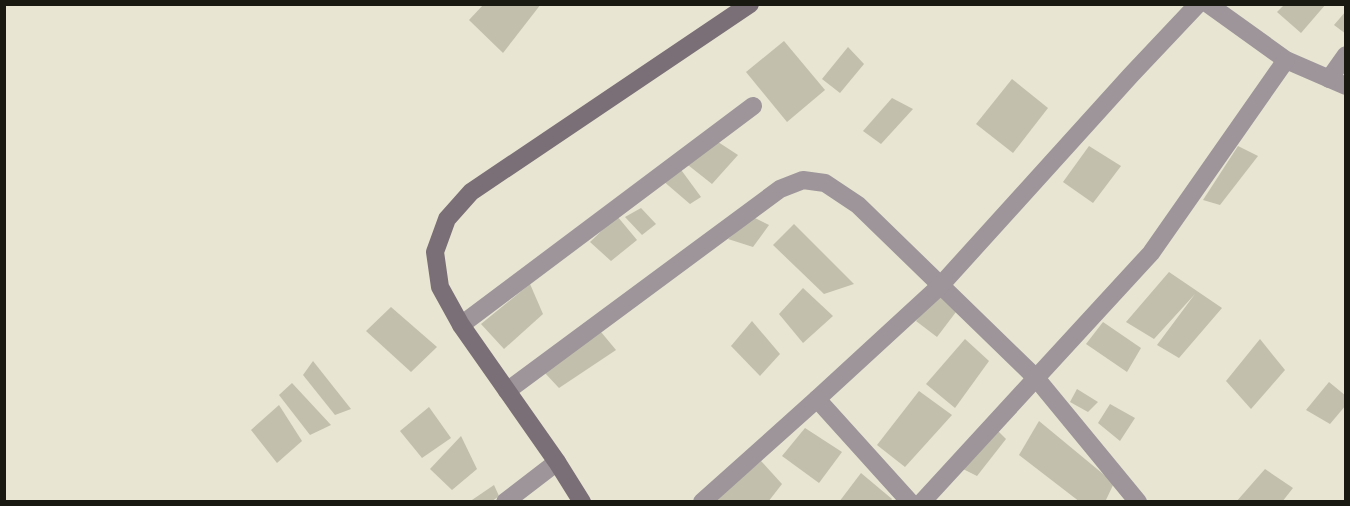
<svg xmlns="http://www.w3.org/2000/svg" width="1350" height="506" viewBox="0 0 1350 506" font-family="Signika,sans-serif">
<style>
.building{fill:#c2bfad}
.lines{fill:none;stroke-linecap:round;stroke-linejoin:round}
.street{stroke:#9d959a;stroke-width:18}
.secondary{stroke:#7a6f76;stroke-width:18}
</style>
<rect width="100%" height="100%" fill="#e8e5d3"/>
<g class="building">
<path d="M 484,4 L 541,4 L 503,53 L 469,20 Z"/>
<path d="M 1285,4 L 1326,4 L 1301,33 L 1277,12 Z"/>
<path d="M 1346,11 L 1346,34 L 1334,25 Z"/>
<path d="M 784,41 L 825,90 L 787,122 L 746,72 Z"/>
<path d="M 848,47 L 864,64 L 840,93 L 822,79 Z"/>
<path d="M 1012,79 L 1048,108 L 1013,153 L 976,124 Z"/>
<path d="M 892,98 L 913,109 L 881,144 L 863,131 Z"/>
<path d="M 715,140 L 738,155 L 712,184 L 688,165 Z"/>
<path d="M 1089,146 L 1121,166 L 1093,203 L 1063,182 Z"/>
<path d="M 1238,146 L 1258,156 L 1220,205 L 1203,200 Z"/>
<path d="M 679,167 L 701,197 L 690,204 L 662,180 Z"/>
<path d="M 641,208 L 656,224 L 642,235 L 625,217 Z"/>
<path d="M 617,216 L 637,240 L 611,261 L 590,242 Z"/>
<path d="M 753,217 L 769,225 L 753,247 L 728,239 Z"/>
<path d="M 794,224 L 854,284 L 824,294 L 773,245 Z"/>
<path d="M 1169,272 L 1222,308 L 1179,358 L 1157,345 L 1195,294 L 1154,339 L 1126,322 Z"/>
<path d="M 530,284 L 543,314 L 504,349 L 481,324 Z"/>
<path d="M 803,288 L 833,316 L 803,343 L 779,314 Z"/>
<path d="M 939,292 L 959,308 L 937,337 L 916,321 Z"/>
<path d="M 391,307 L 437,347 L 411,372 L 366,331 Z"/>
<path d="M 752,321 L 780,354 L 760,376 L 731,346 Z"/>
<path d="M 1103,322 L 1141,348 L 1127,372 L 1086,344 Z"/>
<path d="M 601,332 L 616,350 L 559,388 L 544,372 Z"/>
<path d="M 965,339 L 989,361 L 955,408 L 926,384 Z"/>
<path d="M 1260,339 L 1285,370 L 1251,409 L 1226,381 Z"/>
<path d="M 313,361 L 351,409 L 335,415 L 303,375 Z"/>
<path d="M 1329,382 L 1346,396 L 1346,405 L 1330,424 L 1306,410 Z"/>
<path d="M 292,383 L 331,425 L 310,435 L 279,395 Z"/>
<path d="M 1077,389 L 1098,402 L 1088,412 L 1070,402 Z"/>
<path d="M 919,391 L 952,415 L 905,467 L 877,445 Z"/>
<path d="M 1110,404 L 1135,418 L 1120,441 L 1098,423 Z"/>
<path d="M 279,405 L 302,441 L 277,463 L 251,430 Z"/>
<path d="M 429,407 L 451,438 L 422,458 L 400,431 Z"/>
<path d="M 1039,421 L 1114,483 L 1105,502 L 1080,502 L 1019,455 Z"/>
<path d="M 805,428 L 842,452 L 819,483 L 782,456 Z"/>
<path d="M 996,429 L 1006,439 L 977,476 L 963,469 Z"/>
<path d="M 461,436 L 477,469 L 452,490 L 430,469 Z"/>
<path d="M 761,461 L 782,484 L 768,502 L 713,502 Z"/>
<path d="M 1265,469 L 1293,488 L 1282,502 L 1236,502 Z"/>
<path d="M 861,473 L 892,499 L 890,502 L 839,502 Z"/>
<path d="M 494,485 L 499,496 L 491,502 L 469,502 Z"/>
</g>
<g class="lines">
<g class="street">
<path d="M 1208,4 L 1286,60 L 1346,86"/>
<path d="M 1329,79 L 1346,55"/>
<path d="M 461,325 L 753,106"/>
<path d="M 507,391 L 780,189 L 803,180 L 825,183 L 858,205 L 1036,378 L 1138,502"/>
<path d="M 817,399 L 910,502"/>
<path d="M 505,502 L 557,462"/>
<path d="M 702,502 L 817,399 L 940,286 L 1131,75 L 1198,4"/>
<path d="M 922,502 L 1151,253 L 1286,60"/>
</g>
<path class="secondary" d="M 582,502 L 557,462 L 461,325 L 440,287 L 435,252 L 447,219 L 471,192 L 750,4"/>
</g>
<rect width="1350" height="506" fill="none" stroke="#191811" stroke-width="12"/>
</svg>
